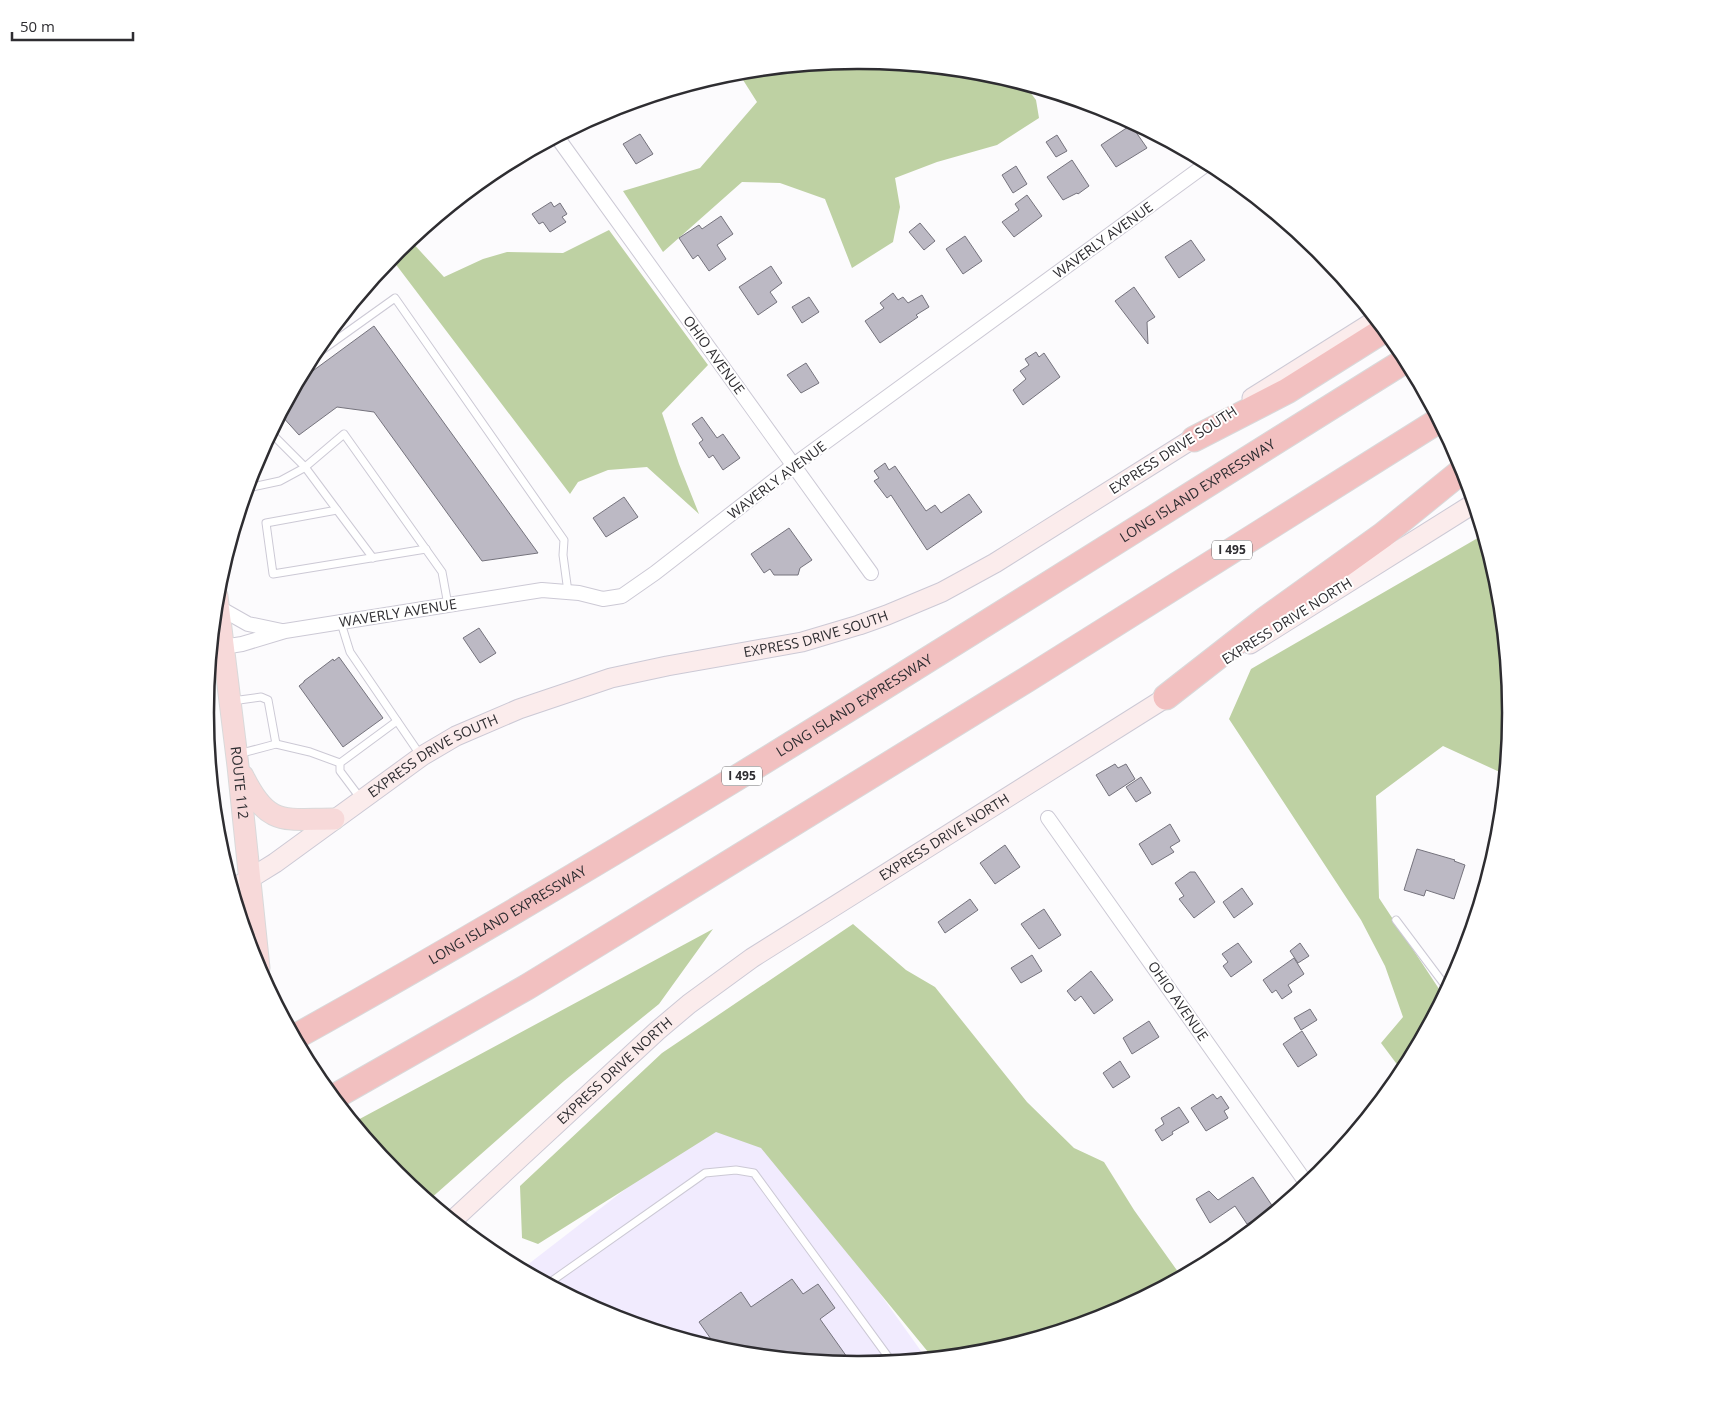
<svg xmlns="http://www.w3.org/2000/svg" width="1716" height="1425" viewBox="0 0 1716 1425" font-family="'Open Sans',sans-serif">
<style>
.built{fill:#f1ebfe}
.green{fill:#bed1a3}
.building{fill:#bcb9c4;stroke:#75737d}
.lines{fill:none;stroke-linecap:round;stroke-linejoin:round}
.lane-casing{stroke:#ccc9d5;stroke-width:9}
.street-casing{stroke:#ccc9d5;stroke-width:16}
.secondary-casing{stroke:#ccc9d5;stroke-width:21}
.primary-casing{stroke:#d9d9da;stroke-width:23}
.highway-casing{stroke:#d9d9da;stroke-width:27}
.lane{stroke:#fff;stroke-width:7}
.street{stroke:#fff;stroke-width:14}
.secondary{stroke:#fbecec;stroke-width:19}
.primary{stroke:#f7d9d9;stroke-width:21}
.highway{stroke:#f2c0c0;stroke-width:25}
.labels{text-anchor:middle;stroke-width:4;stroke-linejoin:round;paint-order:stroke}
.shield{fill:#fff;stroke:#6d6c6f;stroke-width:1}
.shield-label{font-size:12px;font-weight:bold;fill:#2e2d31}
.street-label{font-size:14px;fill:#2e2d31;stroke:#fff}
.rim{fill:none;stroke:#2e2d31;stroke-width:2.5}
</style>
<rect width="100%" height="100%" fill="#fcfbfd"/>
<path class="built" d="M 711,1123 L 771,1141 L 926,1358 L 858,1365 L 730,1352 L 608,1315 L 522,1269 Z"/>
<g class="green">
<path d="M 858,60 L 986,73 L 1024,84 L 1036,100 L 1039,118 L 997,145 L 937,162 L 895,178 L 900,207 L 893,242 L 852,268 L 825,199 L 780,183 L 742,182 L 663,252 L 623,191 L 700,168 L 757,102 L 738,72 Z"/>
<path d="M 609,230 L 708,365 L 662,413 L 679,464 L 699,514 L 647,467 L 608,470 L 578,482 L 570,494 L 391,258 L 410,240 L 444,277 L 483,259 L 507,252 L 563,253 Z"/>
<path d="M 1483,535 L 1498,585 L 1510,713 L 1504,774 L 1443,746 L 1376,796 L 1379,898 L 1443,995 L 1402,1071 L 1381,1043 L 1403,1017 L 1385,966 L 1361,920 L 1229,719 L 1251,669 Z"/>
<path d="M 853,924 L 906,970 L 935,987 L 1027,1102 L 1074,1148 L 1104,1162 L 1134,1210 L 1181,1276 L 1107,1315 L 985,1353 L 933,1358 L 761,1148 L 716,1132 L 538,1244 L 522,1238 L 520,1186 L 662,1053 Z"/>
<path d="M 713,929 L 659,1004 L 564,1081 L 429,1200 L 396,1174 L 354,1122 Z"/>
</g>
<g class="building">
<path d="M 1131,125 L 1147,148 L 1116,167 L 1101,145 Z"/>
<path d="M 640,134 L 653,154 L 636,164 L 623,144 Z"/>
<path d="M 1057,135 L 1067,151 L 1056,157 L 1046,142 Z"/>
<path d="M 1072,160 L 1089,186 L 1078,194 L 1077,193 L 1063,200 L 1047,177 Z"/>
<path d="M 1016,166 L 1027,184 L 1013,193 L 1002,175 Z"/>
<path d="M 1027,195 L 1042,216 L 1014,237 L 1002,222 L 1019,210 L 1015,204 Z"/>
<path d="M 551,202 L 554,207 L 560,203 L 567,214 L 562,217 L 566,222 L 550,232 L 543,222 L 539,224 L 532,214 Z"/>
<path d="M 721,216 L 733,234 L 717,245 L 726,259 L 709,271 L 698,255 L 693,259 L 679,238 L 699,225 L 702,229 Z"/>
<path d="M 920,223 L 935,241 L 924,250 L 909,232 Z"/>
<path d="M 965,236 L 982,261 L 963,274 L 946,249 Z"/>
<path d="M 1191,240 L 1205,260 L 1179,278 L 1165,257 Z"/>
<path d="M 771,266 L 782,283 L 770,292 L 777,302 L 758,315 L 739,287 Z"/>
<path d="M 1134,287 L 1155,317 L 1147,322 L 1148,344 L 1115,301 Z"/>
<path d="M 893,293 L 898,300 L 903,297 L 908,303 L 922,295 L 929,307 L 916,315 L 918,317 L 880,343 L 865,321 L 884,308 L 880,303 Z"/>
<path d="M 809,297 L 819,312 L 802,323 L 792,307 Z"/>
<path d="M 374,326 L 538,553 L 482,561 L 374,412 L 337,407 L 299,435 L 281,415 L 299,381 Z"/>
<path d="M 1036,352 L 1039,357 L 1044,353 L 1060,377 L 1023,405 L 1013,390 L 1026,379 L 1020,371 L 1029,365 L 1025,359 Z"/>
<path d="M 806,363 L 819,383 L 801,393 L 787,375 Z"/>
<path d="M 702,417 L 717,438 L 723,434 L 740,458 L 723,470 L 713,455 L 709,458 L 699,443 L 703,440 L 692,424 Z"/>
<path d="M 885,463 L 889,470 L 895,466 L 926,511 L 935,505 L 941,513 L 969,494 L 982,512 L 927,550 L 891,495 L 887,498 L 874,481 L 879,478 L 874,471 Z"/>
<path d="M 624,497 L 638,517 L 606,537 L 593,518 Z"/>
<path d="M 789,528 L 812,560 L 800,568 L 798,575 L 774,575 L 770,569 L 764,573 L 751,554 Z"/>
<path d="M 479,628 L 496,653 L 480,663 L 463,638 Z"/>
<path d="M 339,657 L 383,718 L 343,747 L 299,686 L 304,682 L 304,681 L 333,659 L 334,661 Z"/>
<path d="M 1115,764 L 1118,768 L 1126,764 L 1135,779 L 1109,796 L 1096,775 Z"/>
<path d="M 1141,777 L 1151,793 L 1136,802 L 1126,787 Z"/>
<path d="M 1170,824 L 1180,841 L 1170,847 L 1174,852 L 1152,865 L 1139,844 Z"/>
<path d="M 1005,845 L 1020,867 L 995,884 L 980,863 Z"/>
<path d="M 1417,849 L 1455,860 L 1454,861 L 1465,865 L 1454,899 L 1426,890 L 1424,896 L 1404,890 Z"/>
<path d="M 1190,872 L 1195,872 L 1215,902 L 1194,918 L 1179,899 L 1184,896 L 1175,883 Z"/>
<path d="M 1242,888 L 1253,904 L 1234,918 L 1223,902 Z"/>
<path d="M 970,899 L 978,910 L 945,933 L 938,922 Z"/>
<path d="M 1044,909 L 1061,935 L 1039,949 L 1021,924 Z"/>
<path d="M 1238,943 L 1252,962 L 1231,977 L 1223,966 L 1228,962 L 1222,954 Z"/>
<path d="M 1300,943 L 1309,956 L 1298,963 L 1290,951 Z"/>
<path d="M 1032,955 L 1042,971 L 1021,983 L 1011,968 Z"/>
<path d="M 1294,958 L 1304,974 L 1288,985 L 1292,992 L 1282,999 L 1276,990 L 1272,993 L 1263,980 Z"/>
<path d="M 1091,971 L 1113,1000 L 1094,1014 L 1081,996 L 1075,1001 L 1067,991 Z"/>
<path d="M 1310,1009 L 1317,1020 L 1301,1030 L 1294,1018 Z"/>
<path d="M 1149,1021 L 1159,1037 L 1132,1054 L 1123,1038 Z"/>
<path d="M 1302,1031 L 1317,1055 L 1298,1067 L 1283,1044 Z"/>
<path d="M 1120,1061 L 1130,1077 L 1113,1088 L 1103,1073 Z"/>
<path d="M 1213,1094 L 1217,1099 L 1221,1096 L 1229,1108 L 1224,1111 L 1228,1118 L 1206,1131 L 1191,1108 Z"/>
<path d="M 1179,1107 L 1189,1122 L 1172,1132 L 1173,1134 L 1162,1141 L 1155,1130 L 1164,1124 L 1161,1118 Z"/>
<path d="M 1253,1177 L 1275,1210 L 1254,1225 L 1252,1221 L 1247,1224 L 1235,1206 L 1210,1223 L 1196,1199 L 1209,1191 L 1218,1200 Z"/>
<path d="M 792,1279 L 803,1294 L 818,1284 L 835,1308 L 820,1319 L 852,1364 L 730,1352 L 718,1349 L 699,1322 L 741,1292 L 751,1307 Z"/>
</g>
<g class="lines">
<g class="lane-casing">
<g id="lane">
<path d="M 311,358 L 395,298 L 564,540 L 563,555 L 568,592"/>
<path d="M 271,433 L 305,467 L 337,510 L 266,523 L 273,574 L 426,549"/>
<path d="M 248,488 L 280,481 L 304,468 L 344,434 L 442,572 L 448,605"/>
<path d="M 337,510 L 373,558"/>
<path d="M 341,623 L 350,652 L 421,756"/>
<path d="M 232,701 L 261,697 L 268,700 L 276,744"/>
<path d="M 238,754 L 276,744 L 310,752 L 340,763"/>
<path d="M 361,799 L 340,771 L 340,763 L 397,721"/>
<path d="M 1396,920 L 1447,988"/>
<path d="M 549,1283 L 705,1173 L 736,1170 L 754,1173 L 892,1362"/>
</g>
</g>
<g class="street-casing">
<g id="street">
<path d="M 557,137 L 871,573"/>
<path d="M 218,607 L 248,624 L 282,631"/>
<path d="M 223,647 L 242,644 L 285,631 L 542,590 L 579,593 L 603,599 L 622,596 L 655,573 L 794,465 L 1208,163"/>
<path d="M 1048,818 L 1307,1184"/>
</g>
</g>
<g class="secondary-casing">
<g id="secondary">
<path d="M 1252,398 L 1376,320"/>
<path d="M 1250,644 L 1473,504"/>
<path id="s1" d="M 233,889 L 275,863 L 422,756 L 456,736 L 519,709 L 611,678 L 667,666 L 802,642 L 859,625 L 887,615 L 942,592 L 995,563 L 1205,431"/>
<path id="s2" d="M 453,1220 L 657,1031 L 689,1004 L 752,958 L 1178,690"/>
</g>
</g>
<g class="primary-casing">
<g id="primary">
<path id="s3" d="M 217,596 L 238,766 L 259,968"/>
<path d="M 243,776 C 268,827 283,819 334,819"/>
</g>
</g>
<g class="highway-casing">
<g id="highway">
<path d="M 1194,439 L 1287,391 L 1384,330"/>
<path d="M 1166,697 L 1266,619 L 1383,535 L 1463,470"/>
<path id="s4" d="M 295,1037 C 674,826 1038,589 1406,360"/>
<path d="M 334,1097 L 527,987 L 625,927 L 1026,680 L 1438,421"/>
</g>
</g>
<use href="#lane" class="lane"/>
<use href="#street" class="street"/>
<use href="#secondary" class="secondary"/>
<use href="#primary" class="primary"/>
<use href="#highway" class="highway"/>
</g>
<g class="labels">
<g class="shield">
<rect x="1212" y="540.5" width="40" height="19" rx="4"/>
<rect x="722" y="766.5" width="40" height="19" rx="4"/>
</g>
<g class="shield-label">
<text x="1232" y="554">I 495</text>
<text x="742" y="780">I 495</text>
</g>
<g class="street-label">
<text transform="translate(1103 240) rotate(-36)" y="5">WAVERLY AVENUE</text>
<text transform="translate(714 355) rotate(54)" y="5">OHIO AVENUE</text>
<text transform="translate(1173 450) rotate(-33)" y="5">EXPRESS DRIVE SOUTH</text>
<text transform="translate(777 480) rotate(-37)" y="5">WAVERLY AVENUE</text>
<text dy="5" stroke="none"><textPath href="#s4" startOffset="1055">LONG ISLAND EXPRESSWAY</textPath></text>
<text transform="translate(398 613) rotate(-9)" y="5">WAVERLY AVENUE</text>
<text transform="translate(1287 621) rotate(-32)" y="5">EXPRESS DRIVE NORTH</text>
<text dy="5" stroke="none"><textPath href="#s1" startOffset="646">EXPRESS DRIVE SOUTH</textPath></text>
<text dy="5" stroke="none"><textPath href="#s4" startOffset="650">LONG ISLAND EXPRESSWAY</textPath></text>
<text dy="5" stroke="none"><textPath href="#s1" startOffset="241">EXPRESS DRIVE SOUTH</textPath></text>
<text dy="5" stroke="none"><textPath href="#s3" startOffset="188">ROUTE 112</textPath></text>
<text dy="5" stroke="none"><textPath href="#s2" startOffset="625">EXPRESS DRIVE NORTH</textPath></text>
<text dy="5" stroke="none"><textPath href="#s4" startOffset="245">LONG ISLAND EXPRESSWAY</textPath></text>
<text transform="translate(1178 1001) rotate(55)" y="5">OHIO AVENUE</text>
<text dy="5" stroke="none"><textPath href="#s2" startOffset="220">EXPRESS DRIVE NORTH</textPath></text>
</g>
</g>
<path d="M0 0H1716V1425H0ZM857 69H859A643 643 0 0 1 1502 712V713A643 643 0 0 1 859 1356H857A643 643 0 0 1 214 713V712A643 643 0 0 1 857 69Z" fill="#fff" fill-rule="evenodd"/>
<path class="rim" d="M857 69H859A643 643 0 0 1 1502 712V713A643 643 0 0 1 859 1356H857A643 643 0 0 1 214 713V712A643 643 0 0 1 857 69Z"/>
<path d="M12 32v8h121v-8" fill="none" stroke="#2e2d31" stroke-width="2.5"/>
<text x="20" y="32" font-size="15" fill="#2e2d31" stroke="#ffffff" stroke-width="4" paint-order="stroke">50 m</text>
</svg>
